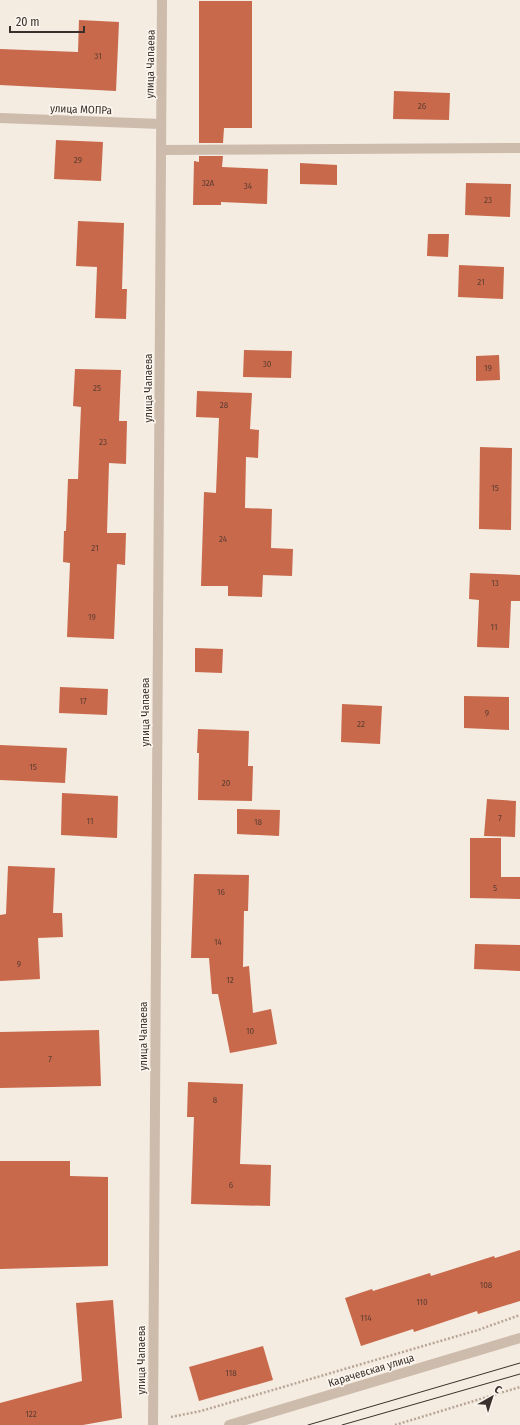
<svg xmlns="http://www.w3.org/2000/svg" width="520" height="1425" viewBox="0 0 520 1425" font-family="'Fira Sans Condensed',sans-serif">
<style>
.building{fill:#c8694b}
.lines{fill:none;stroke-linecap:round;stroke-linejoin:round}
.path{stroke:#b9a596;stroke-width:2.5;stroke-dasharray:2 2;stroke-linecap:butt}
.minor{stroke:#cdbbac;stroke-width:10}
.tertiary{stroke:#cdbbac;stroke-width:10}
.tram{stroke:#3b302b;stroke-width:1}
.labels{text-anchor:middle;stroke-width:3.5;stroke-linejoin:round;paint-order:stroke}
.number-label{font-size:9px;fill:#5e3e33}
.street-label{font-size:11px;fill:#3b302b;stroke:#fbf5ee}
</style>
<rect width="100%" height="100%" fill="#f4ebe1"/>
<g class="building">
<path d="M 199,1 L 252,1 L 252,128 L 224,128 L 223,143 L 199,143 Z"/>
<path d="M 79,20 L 119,22 L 116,91 L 0,85 L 0,49 L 78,52 Z"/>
<path d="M 394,91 L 450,93 L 449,120 L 393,119 Z"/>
<path d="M 56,140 L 103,142 L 101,181 L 54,179 Z"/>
<path d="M 199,156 L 223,156 L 222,167 L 268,169 L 267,204 L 221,202 L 221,205 L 193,205 L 194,161 L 199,162 Z"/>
<path d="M 300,163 L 337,165 L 337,185 L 300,184 Z"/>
<path d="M 466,183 L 511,184 L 510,217 L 465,215 Z"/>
<path d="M 78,221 L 124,223 L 122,289 L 127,289 L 126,319 L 95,318 L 97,267 L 76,266 Z"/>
<path d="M 428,234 L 449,234 L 448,257 L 427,256 Z"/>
<path d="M 459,265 L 504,267 L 503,299 L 458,297 Z"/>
<path d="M 244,350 L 292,351 L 291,378 L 243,377 Z"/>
<path d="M 499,355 L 500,380 L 476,381 L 476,356 Z"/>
<path d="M 75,369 L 121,370 L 119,421 L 127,421 L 126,464 L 109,463 L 107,533 L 126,533 L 125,565 L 117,564 L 114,639 L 67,637 L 70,563 L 63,562 L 64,531 L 66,531 L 68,479 L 78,479 L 81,407 L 73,406 Z"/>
<path d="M 197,391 L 252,393 L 250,429 L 259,430 L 258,458 L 246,457 L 245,508 L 272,509 L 271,548 L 293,549 L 292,576 L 263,575 L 262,597 L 228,596 L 228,586 L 201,586 L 204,492 L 216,493 L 219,418 L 196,417 Z"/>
<path d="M 480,447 L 512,448 L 511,530 L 479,529 Z"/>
<path d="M 470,573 L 520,575 L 520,601 L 511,601 L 509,648 L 477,647 L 479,600 L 469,599 Z"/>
<path d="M 195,648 L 223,649 L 222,673 L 195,672 Z"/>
<path d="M 60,687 L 108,689 L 107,715 L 59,713 Z"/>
<path d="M 464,696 L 509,697 L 509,730 L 464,728 Z"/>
<path d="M 342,704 L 382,706 L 380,744 L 341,742 Z"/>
<path d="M 198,729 L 249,731 L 248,766 L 253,766 L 252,801 L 198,800 L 199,753 L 197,753 Z"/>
<path d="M 0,745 L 67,748 L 65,783 L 0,780 Z"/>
<path d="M 62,793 L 118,796 L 117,838 L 61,835 Z"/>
<path d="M 487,799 L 516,801 L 515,837 L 484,836 Z"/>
<path d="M 237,809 L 280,810 L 279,836 L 237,834 Z"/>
<path d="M 470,838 L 501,838 L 501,877 L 520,877 L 520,899 L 470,898 Z"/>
<path d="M 8,866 L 55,868 L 53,913 L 62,913 L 63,937 L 38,938 L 40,979 L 0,981 L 0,915 L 6,914 Z"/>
<path d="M 194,874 L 249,875 L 248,911 L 244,911 L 243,967 L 249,966 L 253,1013 L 271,1009 L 277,1044 L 230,1053 L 218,994 L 212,994 L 209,958 L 191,958 Z"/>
<path d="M 475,944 L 520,945 L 520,971 L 474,969 Z"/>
<path d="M 99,1030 L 101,1086 L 0,1088 L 0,1032 Z"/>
<path d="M 188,1082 L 243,1084 L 240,1164 L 271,1165 L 270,1206 L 191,1204 L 194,1117 L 187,1117 Z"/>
<path d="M 0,1161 L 70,1161 L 70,1176 L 108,1177 L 108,1266 L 0,1269 Z"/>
<path d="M 520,1250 L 520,1301 L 478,1314 L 477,1311 L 414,1332 L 413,1329 L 361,1346 L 345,1298 L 372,1289 L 373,1291 L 430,1273 L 431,1276 L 494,1256 L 495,1258 Z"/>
<path d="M 113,1300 L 122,1418 L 83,1425 L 0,1425 L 0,1403 L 82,1381 L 76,1303 Z"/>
<path d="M 263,1346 L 273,1380 L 199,1401 L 189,1367 Z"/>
</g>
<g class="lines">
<g class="path">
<path d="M 171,1417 L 201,1411 L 478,1330 L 520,1315"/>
<path d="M 395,1425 L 520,1387"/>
</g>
<g class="minor">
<path d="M 0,118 L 161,124"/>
<path d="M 161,150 L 520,148"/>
<path d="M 153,1425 L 162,0"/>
</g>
<path class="tertiary" d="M 229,1425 L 520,1338"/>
<g class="tram">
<path d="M 308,1425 L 520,1363"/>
<path d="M 342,1425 L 520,1374"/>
</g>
</g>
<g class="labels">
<g class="number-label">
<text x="98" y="59">31</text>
<text x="422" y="109">26</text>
<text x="78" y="163">29</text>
<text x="208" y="186">32А</text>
<text x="248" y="189">34</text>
<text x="488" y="203">23</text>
<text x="481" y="285">21</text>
<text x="267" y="367">30</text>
<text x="488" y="371">19</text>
<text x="97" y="391">25</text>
<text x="224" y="408">28</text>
<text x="103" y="445">23</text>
<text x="495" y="491">15</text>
<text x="223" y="542">24</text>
<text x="95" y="551">21</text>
<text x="495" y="586">13</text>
<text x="92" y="620">19</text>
<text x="494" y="630">11</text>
<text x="83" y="704">17</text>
<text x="487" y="716">9</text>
<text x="361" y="727">22</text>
<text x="33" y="770">15</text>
<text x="226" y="786">20</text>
<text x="500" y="821">7</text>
<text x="90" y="824">11</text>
<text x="258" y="825">18</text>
<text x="495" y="891">5</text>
<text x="221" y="895">16</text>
<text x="218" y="945">14</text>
<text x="19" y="967">9</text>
<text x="230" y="983">12</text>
<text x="250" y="1034">10</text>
<text x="50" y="1062">7</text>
<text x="215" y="1103">8</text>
<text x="231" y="1188">6</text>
<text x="486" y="1288">108</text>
<text x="422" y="1305">110</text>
<text x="366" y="1321">114</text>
<text x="231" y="1376">118</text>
<text x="31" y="1417">122</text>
</g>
<g class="street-label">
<text transform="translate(150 64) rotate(-89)" y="4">улица Чапаева</text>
<text transform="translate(81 109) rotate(2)" y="4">улица МОПРа</text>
<text transform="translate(148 388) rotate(-90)" y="4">улица Чапаева</text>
<text transform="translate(145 712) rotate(-90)" y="4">улица Чапаева</text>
<text transform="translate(143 1036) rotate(-90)" y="4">улица Чапаева</text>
<text transform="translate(141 1360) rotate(-90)" y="4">улица Чапаева</text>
<text transform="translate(371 1370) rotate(-17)" y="4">Карачевская улица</text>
</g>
</g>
<g transform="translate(492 1397) rotate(39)" stroke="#fbf5ee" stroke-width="3" paint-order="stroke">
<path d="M0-3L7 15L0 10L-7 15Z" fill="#3b302b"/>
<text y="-6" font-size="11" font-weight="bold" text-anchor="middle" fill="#3b302b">С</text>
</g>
<path d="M10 26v6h74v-6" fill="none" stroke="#3b302b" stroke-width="2"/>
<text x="16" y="26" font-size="12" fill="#3b302b" stroke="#fbf5ee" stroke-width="3" paint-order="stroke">20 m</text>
</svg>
